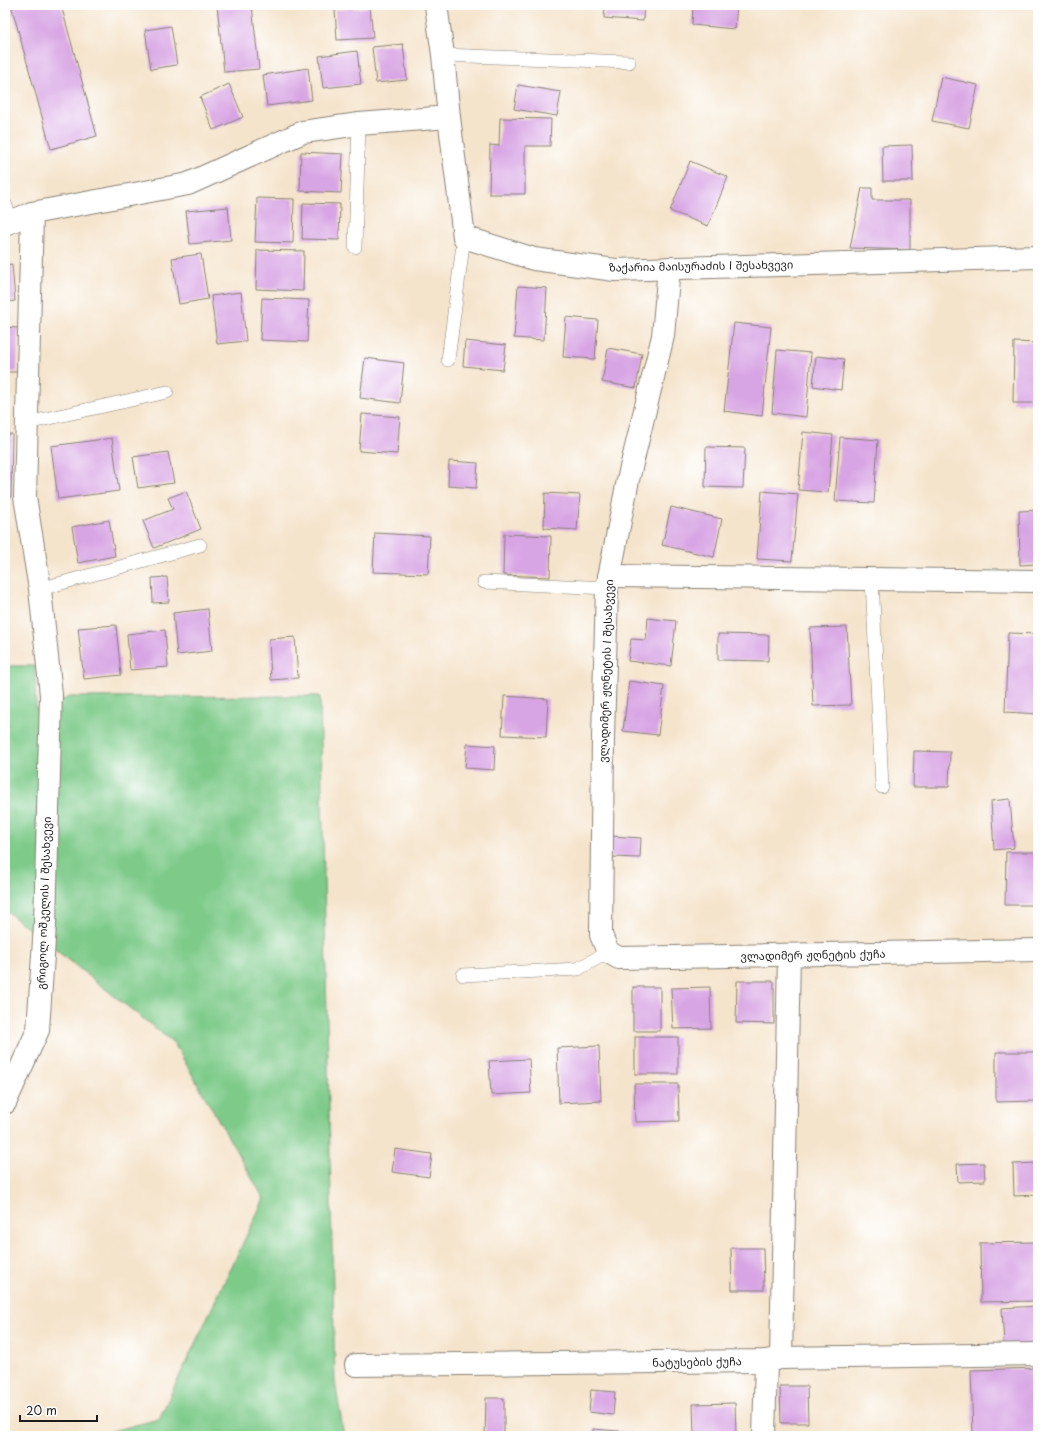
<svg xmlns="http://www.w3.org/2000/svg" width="1043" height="1441" viewBox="0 0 1043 1441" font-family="'Playpen Sans','Noto Sans Georgian',sans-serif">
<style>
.green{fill:#7dca89;stroke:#4c7352}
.building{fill:#d8a5e4}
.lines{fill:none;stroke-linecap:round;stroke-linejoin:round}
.service-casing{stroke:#888074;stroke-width:14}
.minor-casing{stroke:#888074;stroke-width:24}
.service{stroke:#fff;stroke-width:13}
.minor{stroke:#fff;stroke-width:22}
.labels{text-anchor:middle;stroke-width:4;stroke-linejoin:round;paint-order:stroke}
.street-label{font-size:11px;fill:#1c1c1c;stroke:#fff}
</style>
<rect width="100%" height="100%" fill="#fff"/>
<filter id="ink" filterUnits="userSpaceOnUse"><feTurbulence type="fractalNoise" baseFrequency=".025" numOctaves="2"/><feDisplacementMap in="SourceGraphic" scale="8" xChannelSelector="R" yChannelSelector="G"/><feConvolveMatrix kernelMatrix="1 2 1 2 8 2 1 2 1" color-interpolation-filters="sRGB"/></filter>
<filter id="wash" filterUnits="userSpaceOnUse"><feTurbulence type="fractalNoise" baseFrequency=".012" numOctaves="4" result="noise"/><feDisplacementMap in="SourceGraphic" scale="16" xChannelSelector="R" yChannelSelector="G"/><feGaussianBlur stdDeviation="0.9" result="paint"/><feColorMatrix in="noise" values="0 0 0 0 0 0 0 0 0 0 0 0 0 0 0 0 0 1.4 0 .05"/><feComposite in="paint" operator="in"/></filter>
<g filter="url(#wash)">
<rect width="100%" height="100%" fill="#f5e4cc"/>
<path class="green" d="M 5,666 L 35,666 L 36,710 L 70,697 L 320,696 L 335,1382 L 344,1436 L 92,1436 L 159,1419 L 264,1199 L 174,1043 L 5,910 Z"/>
<g id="blocks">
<g class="building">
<path d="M 11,5 L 39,5 L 40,6 L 45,5 L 61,5 L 97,136 L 51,149 Z"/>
<path d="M 217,5 L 252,5 L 259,69 L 224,72 Z"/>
<path d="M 605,5 L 644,5 L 643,21 L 604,18 Z"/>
<path d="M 693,5 L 737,5 L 735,29 L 692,25 Z"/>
<path d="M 370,7 L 373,38 L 337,40 L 335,10 Z"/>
<path d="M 171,26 L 177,65 L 151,69 L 145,30 Z"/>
<path d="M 403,44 L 407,80 L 376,83 L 372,47 Z"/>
<path d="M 357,51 L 361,84 L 323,88 L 319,56 Z"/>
<path d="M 308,68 L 312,100 L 267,106 L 263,75 Z"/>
<path d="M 941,77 L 978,85 L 969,128 L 932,121 Z"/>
<path d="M 229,84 L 243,117 L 213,130 L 200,97 Z"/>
<path d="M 518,85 L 561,92 L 557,116 L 514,109 Z"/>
<path d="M 500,118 L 551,119 L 550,146 L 525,146 L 525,194 L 489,194 L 490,145 L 499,146 Z"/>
<path d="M 912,145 L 913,181 L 883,181 L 882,146 Z"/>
<path d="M 301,152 L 343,154 L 341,193 L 300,191 Z"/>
<path d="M 690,161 L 728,177 L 708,226 L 670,211 Z"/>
<path d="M 862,188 L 872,188 L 872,200 L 910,200 L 910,250 L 850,248 Z"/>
<path d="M 257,198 L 294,199 L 293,243 L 255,242 Z"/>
<path d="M 303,203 L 340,204 L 339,240 L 302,239 Z"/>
<path d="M 228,207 L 231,240 L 190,244 L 186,211 Z"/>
<path d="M 257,250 L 304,251 L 303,291 L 256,289 Z"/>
<path d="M 201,254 L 208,299 L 179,304 L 172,258 Z"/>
<path d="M 12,264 L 15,301 L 5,302 L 5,265 Z"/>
<path d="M 518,286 L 547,288 L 544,340 L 514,338 Z"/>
<path d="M 241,292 L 246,341 L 217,344 L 211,296 Z"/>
<path d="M 262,298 L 309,300 L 307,342 L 260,340 Z"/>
<path d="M 566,317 L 598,320 L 595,359 L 563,357 Z"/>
<path d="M 734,323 L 771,327 L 762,416 L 724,411 Z"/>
<path d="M 5,327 L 18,328 L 17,372 L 5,372 Z"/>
<path d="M 465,341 L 506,345 L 503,370 L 463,366 Z"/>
<path d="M 1014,342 L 1038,343 L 1038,403 L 1013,403 Z"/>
<path d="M 608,348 L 642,354 L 636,388 L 602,382 Z"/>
<path d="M 777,350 L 811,353 L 806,417 L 772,413 Z"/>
<path d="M 816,356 L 844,359 L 841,390 L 813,386 Z"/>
<path d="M 365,358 L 404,363 L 400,403 L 360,398 Z"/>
<path d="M 362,414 L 400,417 L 397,454 L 359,451 Z"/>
<path d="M 803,432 L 833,435 L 828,492 L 798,490 Z"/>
<path d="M 5,434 L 12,434 L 11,498 L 5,498 Z"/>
<path d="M 840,437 L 878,440 L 874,503 L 835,501 Z"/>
<path d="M 112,438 L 119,491 L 58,499 L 51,446 Z"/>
<path d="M 706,447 L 745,448 L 743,488 L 705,487 Z"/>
<path d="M 168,452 L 174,483 L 138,488 L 133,457 Z"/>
<path d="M 449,461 L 478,463 L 476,488 L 448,486 Z"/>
<path d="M 186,491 L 201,529 L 154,548 L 143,521 L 173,509 L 168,498 Z"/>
<path d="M 762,491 L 798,494 L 792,561 L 757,559 Z"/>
<path d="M 545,493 L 580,495 L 577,530 L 544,528 Z"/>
<path d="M 671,507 L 722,519 L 714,557 L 662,545 Z"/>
<path d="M 1038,510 L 1038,564 L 1020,565 L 1019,511 Z"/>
<path d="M 109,520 L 115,556 L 78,563 L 72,527 Z"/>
<path d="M 375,533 L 430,536 L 428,574 L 373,572 Z"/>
<path d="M 504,534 L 551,536 L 550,577 L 503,575 Z"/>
<path d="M 167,577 L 169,602 L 153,603 L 152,578 Z"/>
<path d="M 208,609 L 212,651 L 177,655 L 173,613 Z"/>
<path d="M 648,618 L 676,621 L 671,666 L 628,661 L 631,639 L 646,640 Z"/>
<path d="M 116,625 L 121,675 L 84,679 L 78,628 Z"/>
<path d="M 847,627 L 851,705 L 813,706 L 810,628 Z"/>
<path d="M 165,630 L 168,667 L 130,670 L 127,634 Z"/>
<path d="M 1008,633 L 1038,634 L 1038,714 L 1005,712 Z"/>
<path d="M 718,634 L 769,635 L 768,661 L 718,660 Z"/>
<path d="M 295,637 L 298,678 L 271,680 L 269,639 Z"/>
<path d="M 629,681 L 664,686 L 658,735 L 623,731 Z"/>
<path d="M 504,696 L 548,699 L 546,737 L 502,735 Z"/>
<path d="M 467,744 L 495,746 L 494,770 L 465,768 Z"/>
<path d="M 914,751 L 950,752 L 949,787 L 913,787 Z"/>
<path d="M 1010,799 L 1014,848 L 994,850 L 991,801 Z"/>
<path d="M 611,836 L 641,838 L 640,858 L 611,857 Z"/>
<path d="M 1006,852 L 1038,852 L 1038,905 L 1005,905 Z"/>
<path d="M 737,981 L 774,981 L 774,1024 L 736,1023 Z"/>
<rect x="633" y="987" width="27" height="44"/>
<path d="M 710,987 L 711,1028 L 673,1029 L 671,988 Z"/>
<rect x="635" y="1037" width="43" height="37"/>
<path d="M 599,1046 L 601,1101 L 559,1103 L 557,1048 Z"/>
<path d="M 996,1052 L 1038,1052 L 1038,1101 L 996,1102 Z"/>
<path d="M 529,1059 L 531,1093 L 491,1095 L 489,1061 Z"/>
<path d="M 634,1084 L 678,1084 L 679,1121 L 635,1122 Z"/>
<path d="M 395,1149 L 432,1154 L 429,1177 L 392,1172 Z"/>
<path d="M 984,1163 L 985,1181 L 958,1182 L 957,1164 Z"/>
<path d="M 1038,1163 L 1038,1195 L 1014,1196 L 1013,1164 Z"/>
<path d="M 1038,1242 L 1038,1301 L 981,1302 L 980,1243 Z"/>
<path d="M 731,1248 L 763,1248 L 764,1290 L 732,1290 Z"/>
<path d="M 1038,1306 L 1038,1346 L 1004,1347 L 1002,1308 Z"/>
<path d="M 1038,1368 L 1038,1436 L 973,1436 L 971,1370 Z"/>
<path d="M 780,1386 L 807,1386 L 808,1423 L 781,1423 Z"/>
<path d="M 591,1390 L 615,1392 L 613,1415 L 589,1412 Z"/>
<path d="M 486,1398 L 504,1398 L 504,1436 L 485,1436 Z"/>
<path d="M 735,1403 L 736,1436 L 694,1436 L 693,1404 Z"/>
<path d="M 593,1429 L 631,1432 L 631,1436 L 593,1436 Z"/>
<rect x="392" y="1434" width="34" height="2"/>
</g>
</g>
</g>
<g filter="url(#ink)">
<use href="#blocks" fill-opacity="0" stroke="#888074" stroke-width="1"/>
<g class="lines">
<g class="service-casing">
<g id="service">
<path d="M 443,55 L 629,62"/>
<path d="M 5,204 L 12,221"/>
<path d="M 355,247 L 359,124"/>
<path d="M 448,360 L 464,237"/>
<path d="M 27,423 L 167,392"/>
<path d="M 872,579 L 882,787"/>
<path d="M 484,582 L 607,588"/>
<path d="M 40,589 L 200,545"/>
<path d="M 463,975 L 578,969 L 608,952"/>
</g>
</g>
<g class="minor-casing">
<g id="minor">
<path d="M 436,5 L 443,55 L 449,117 L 464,237 L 534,259 L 615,270 L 1038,257"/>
<path d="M 5,224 L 32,213 L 188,184 L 303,132 L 359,124 L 449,117"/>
<path d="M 669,268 L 663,336 L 628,480 L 607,588 L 603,737 L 601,935 L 608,952 L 619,958 L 1038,950"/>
<path d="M 609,576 L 1038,581"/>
<path d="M 5,1103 L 38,1030 L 45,925 L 51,695 L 40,589 L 25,497 L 32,213"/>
<path d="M 781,1358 L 789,955"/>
<path d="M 356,1365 L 766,1361 L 781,1358 L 1038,1354"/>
<path d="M 764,1436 L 766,1361"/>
</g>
</g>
<use href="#service" class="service"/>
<use href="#minor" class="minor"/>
</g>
</g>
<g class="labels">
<g class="street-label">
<text transform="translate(701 266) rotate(-1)" y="4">ზაქარია მაისურაძის I შესახვევი</text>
<text transform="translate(606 671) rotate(-88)" y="4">ვლადიმერ ჟღნეტის I შესახვევი</text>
<text transform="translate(44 903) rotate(-88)" y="4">გრიგოლ ოშკელის I შესახვევი</text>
<text transform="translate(813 955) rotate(-1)" y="4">ვლადიმერ ჟღნეტის ქუჩა</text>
<text transform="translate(697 1362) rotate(-1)" y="4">ნატუსების ქუჩა</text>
</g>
</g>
<rect width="1043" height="1441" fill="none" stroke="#fff" stroke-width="20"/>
<path d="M20 1415v6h77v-6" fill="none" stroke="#1c1c1c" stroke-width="2"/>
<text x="26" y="1415" font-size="12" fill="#1c1c1c" stroke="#ffffff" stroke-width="3" paint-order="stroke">20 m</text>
</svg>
